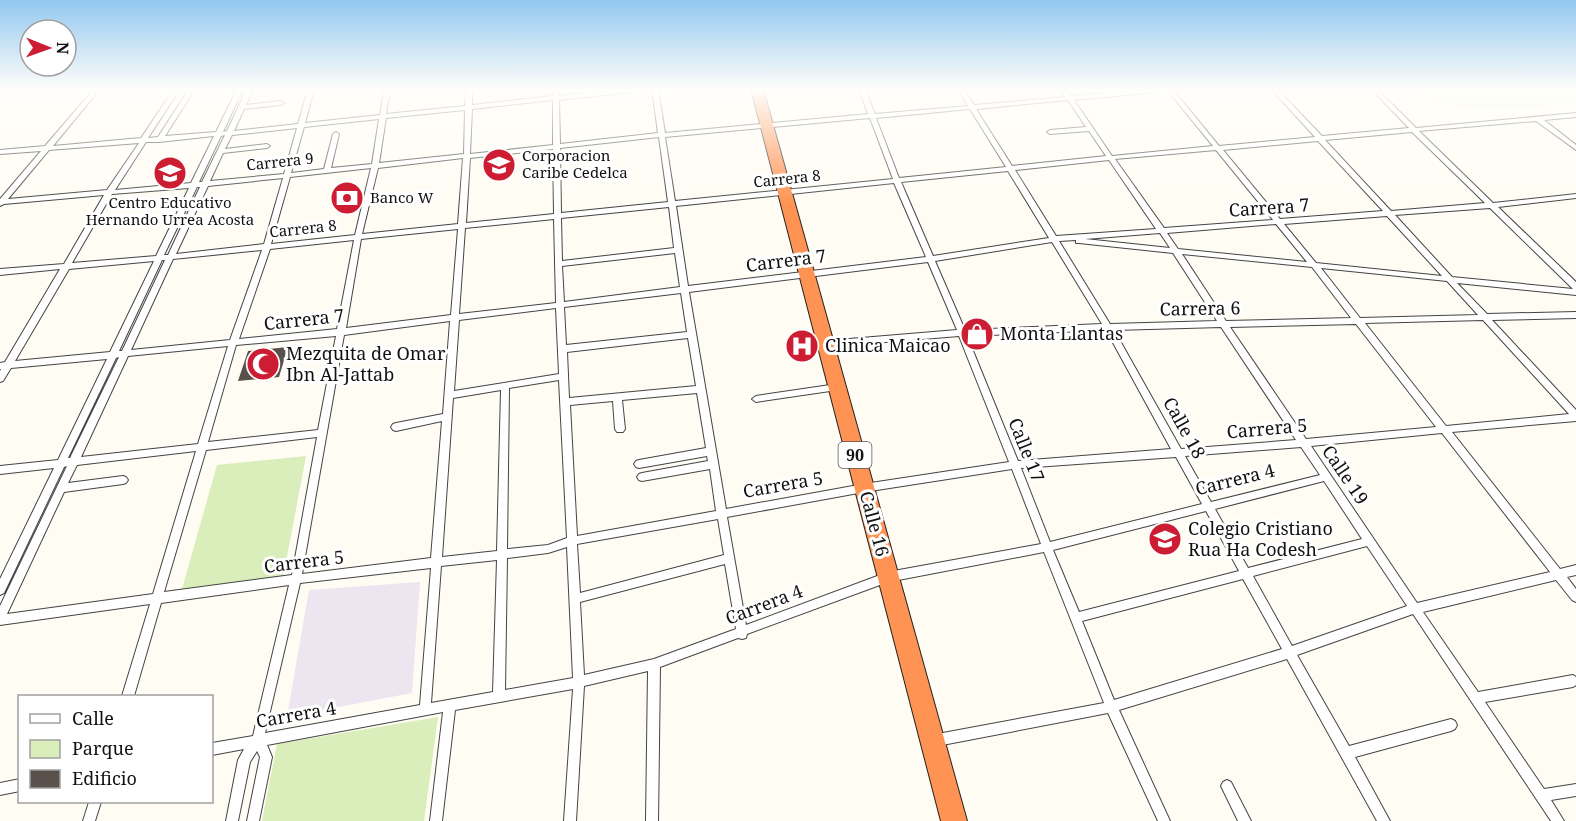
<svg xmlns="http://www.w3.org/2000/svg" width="1576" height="821" viewBox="0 0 1576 821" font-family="'Noto Serif',serif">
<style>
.industrial{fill:#ede5ef}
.green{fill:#d9eeba}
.pitch{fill:#eaf4cc}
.building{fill:#5a504c}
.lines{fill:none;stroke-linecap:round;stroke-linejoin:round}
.street-casing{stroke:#444;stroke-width:2}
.highway-casing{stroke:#222;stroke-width:2}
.street{fill:#fff;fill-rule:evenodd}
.highway{fill:#fe9353;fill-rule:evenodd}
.labels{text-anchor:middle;stroke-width:6;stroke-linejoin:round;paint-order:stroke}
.far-poi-label{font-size:15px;fill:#111;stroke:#fff;text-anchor:start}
.far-street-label{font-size:15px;fill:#111;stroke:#fff}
.shield{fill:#fff;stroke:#585858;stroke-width:1.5}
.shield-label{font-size:16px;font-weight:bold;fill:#111}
.street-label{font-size:18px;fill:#111;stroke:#fff}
.poi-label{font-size:18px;fill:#111;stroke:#fff;text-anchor:start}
</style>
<rect width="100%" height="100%" fill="#fffcf4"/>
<path class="industrial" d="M 420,582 L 412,693 L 287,717 L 309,590 Z"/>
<g class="green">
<path d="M 306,456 L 283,578 L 180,596 L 217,465 Z"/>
<path d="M 438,717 L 424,821 L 262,821 L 277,744 Z"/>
</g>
<path class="pitch" d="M 1411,89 L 1576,89 L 1576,103 C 1521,107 1462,119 1411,89 Z"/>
<path class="building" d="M 288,347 L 279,377 L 238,381 L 248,351 Z"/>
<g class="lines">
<g class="street-casing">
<g id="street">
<path d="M 94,89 L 100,89 L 53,146 L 141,138 L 174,89 L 180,89 L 148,138 L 158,137 L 189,89 L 195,89 L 165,136 L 216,132 L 237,89 L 243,89 L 223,132 L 227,131 L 247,89 L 253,89 L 246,105 L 281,101 L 284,103 L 281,105 L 244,109 L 234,131 L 298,124 L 308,89 L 314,89 L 305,123 L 380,115 L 384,89 L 390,89 L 386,114 L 465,106 L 466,89 L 472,89 L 472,105 L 553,96 L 553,89 L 559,89 L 559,96 L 626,89 L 643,89 L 640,91 L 559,100 L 560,144 L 658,133 L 652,89 L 658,89 L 665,133 L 868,114 L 859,89 L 865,89 L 875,114 L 968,106 L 958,89 L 964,89 L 974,105 L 1065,97 L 1060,89 L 1066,89 L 1071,96 L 1156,89 L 1176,89 L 1174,91 L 1219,146 L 1315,137 L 1271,89 L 1277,89 L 1322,136 L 1409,128 L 1371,89 L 1377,89 L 1416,128 L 1576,113 L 1576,117 L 1544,120 L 1576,145 L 1576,150 L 1536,121 L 1419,131 L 1493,203 L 1576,194 L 1576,198 L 1498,207 L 1576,282 L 1576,295 L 1457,283 L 1487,314 L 1576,312 L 1576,318 L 1492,320 L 1576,410 L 1576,421 L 1452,432 L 1560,569 L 1576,565 L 1576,575 L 1567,577 L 1576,589 L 1576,602 L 1572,600 L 1556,580 L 1423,612 L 1478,692 L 1573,675 L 1576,677 L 1576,685 L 1573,687 L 1485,702 L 1544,789 L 1576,784 L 1576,796 L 1551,800 L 1564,821 L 1551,821 L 1413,614 L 1297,655 L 1349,746 L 1451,719 L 1455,721 L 1457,725 L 1455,729 L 1451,731 L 1355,757 L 1390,821 L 1377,821 L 1287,659 L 1119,710 L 1170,821 L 1158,821 L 1108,713 L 932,747 L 928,745 L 926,741 L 928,737 L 932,735 L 1104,703 L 1044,552 L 888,582 L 747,634 L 746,638 L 742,639 L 738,638 L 660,667 L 658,821 L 646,821 L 648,671 L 584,686 L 576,821 L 564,821 L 573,689 L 455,710 L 442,821 L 430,821 L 443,712 L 267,745 L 272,757 L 259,821 L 247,821 L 260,757 L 257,751 L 250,762 L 238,821 L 226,821 L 238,760 L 244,749 L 212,755 L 212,743 L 253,736 L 289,585 L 161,603 L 134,696 L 122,696 L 150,604 L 0,625 L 0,606 L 67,466 L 64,467 L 4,593 L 0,595 L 0,579 L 54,468 L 0,474 L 0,466 L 58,460 L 107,359 L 11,368 L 3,381 L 0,382 L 0,371 L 1,369 L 0,369 L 0,363 L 5,362 L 60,269 L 0,275 L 0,269 L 64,264 L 104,195 L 4,204 L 0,206 L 0,199 L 41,151 L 0,154 L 0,150 L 45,146 ZM 1168,91 L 1213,146 L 1112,156 L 1074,100 ZM 553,100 L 553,145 L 470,154 L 472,109 ZM 1068,100 L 1086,127 L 1050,130 L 1047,132 L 1050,134 L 1089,131 L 1106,156 L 1012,166 L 976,109 ZM 970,109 L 1006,167 L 899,178 L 876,118 ZM 465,110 L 464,154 L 379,163 L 386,118 ZM 870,118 L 893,179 L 675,201 L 665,137 ZM 379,119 L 372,164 L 331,168 L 339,134 L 336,132 L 333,134 L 324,169 L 291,173 L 304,127 ZM 297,128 L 284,174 L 210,181 L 223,153 L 267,148 L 270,146 L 267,144 L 225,149 L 232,135 ZM 1412,132 L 1485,203 L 1391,211 L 1325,140 ZM 225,135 L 202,182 L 199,182 L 221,136 ZM 214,136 L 191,183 L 115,190 L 146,142 L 159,142 ZM 659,137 L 668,202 L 561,213 L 560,148 ZM 1318,141 L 1383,211 L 1280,219 L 1223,150 ZM 139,143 L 107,190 L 8,199 L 49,150 ZM 553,149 L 554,214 L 466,223 L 470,158 ZM 1216,150 L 1273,220 L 1164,228 L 1115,159 ZM 463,158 L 458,224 L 362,234 L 378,168 ZM 1109,160 L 1156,229 L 1056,236 L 1015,170 ZM 371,168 L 355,235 L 271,244 L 290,177 ZM 1008,171 L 1049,238 L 933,256 L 901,182 ZM 283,178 L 264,244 L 176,254 L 208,186 ZM 894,183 L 926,257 L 688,286 L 676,206 ZM 197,187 L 200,187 L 168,255 L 164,255 ZM 189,188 L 156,256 L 72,263 L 112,194 ZM 669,207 L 674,248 L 562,261 L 561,218 ZM 1490,208 L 1573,289 L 1452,277 L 1395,215 ZM 1387,216 L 1442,276 L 1316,263 L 1284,224 ZM 554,219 L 556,303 L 459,314 L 465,228 ZM 1276,224 L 1307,262 L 1178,249 L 1167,233 ZM 458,229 L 451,315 L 346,328 L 361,239 ZM 1160,233 L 1170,248 L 1085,239 ZM 354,240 L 337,329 L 239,339 L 270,249 ZM 1076,240 L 1076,243 L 1079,243 L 1173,253 L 1217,321 L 1110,324 L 1059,241 ZM 1052,242 L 1102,324 L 965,330 L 935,261 ZM 262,250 L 230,340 L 131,350 L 173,259 ZM 675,253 L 680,287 L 564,302 L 562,266 ZM 1182,254 L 1312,267 L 1351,318 L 1226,321 ZM 162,260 L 165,260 L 122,351 L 119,351 ZM 154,261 L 110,352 L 15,361 L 69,269 ZM 928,262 L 957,330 L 825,341 L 821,344 L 825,347 L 959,336 L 1009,462 L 864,484 L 726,509 L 689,292 ZM 1321,268 L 1447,281 L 1478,315 L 1360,318 ZM 681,293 L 687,332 L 566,345 L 564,307 ZM 556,308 L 559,374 L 454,391 L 459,320 ZM 1483,320 L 1569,414 L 1446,426 L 1365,323 ZM 450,321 L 443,414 L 396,423 L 393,424 L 391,427 L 393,430 L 396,431 L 442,421 L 431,558 L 302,574 L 344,335 ZM 1356,324 L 1436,427 L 1306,439 L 1230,327 ZM 1221,327 L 1296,440 L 1181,449 L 1114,330 ZM 1106,330 L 1171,449 L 1018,461 L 967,336 ZM 336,336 L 318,430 L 208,442 L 236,345 ZM 688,338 L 696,386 L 569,398 L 567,352 ZM 228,346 L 198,444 L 81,457 L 128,356 ZM 119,357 L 70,458 L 68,458 L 116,358 ZM 559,380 L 567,538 L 548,545 L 507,549 L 509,388 ZM 501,390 L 497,551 L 442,557 L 453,398 ZM 697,393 L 706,448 L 639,460 L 636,461 L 634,464 L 636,467 L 639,468 L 707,456 L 708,461 L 642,473 L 639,474 L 637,477 L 639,480 L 642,481 L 710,469 L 716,511 L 577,536 L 570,405 L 613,401 L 615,429 L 617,432 L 623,432 L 625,429 L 622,400 ZM 1442,433 L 1550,572 L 1417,603 L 1311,446 ZM 317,437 L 292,575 L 164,592 L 206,450 ZM 1301,447 L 1320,475 L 1211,502 L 1185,456 ZM 196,451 L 153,594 L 7,614 L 64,492 L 123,484 L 126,483 L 128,480 L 126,477 L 123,476 L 68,483 L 77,465 ZM 1176,457 L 1202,504 L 1050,542 L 1021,468 ZM 1012,469 L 1041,544 L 888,572 L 746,625 L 727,517 L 864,492 ZM 1324,481 L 1362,539 L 1248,568 L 1215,509 ZM 1206,511 L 1239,571 L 1079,612 L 1053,550 ZM 718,519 L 724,555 L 580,593 L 577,544 ZM 1367,546 L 1407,606 L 1292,646 L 1253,576 ZM 567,547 L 573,678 L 505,690 L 507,558 L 548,553 ZM 497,560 L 493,692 L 431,703 L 441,566 ZM 725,564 L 736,629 L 654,659 L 584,675 L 580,602 ZM 431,568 L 420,705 L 265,733 L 300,583 ZM 1243,579 L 1282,649 L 1114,700 L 1082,621 Z"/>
<path d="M 837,384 L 841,387 L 837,390 L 756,402 L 752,399 L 756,396 Z"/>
<path d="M 20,779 L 20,791 L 0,795 L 0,783 Z"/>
<path d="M 1227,780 L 1231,782 L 1251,821 L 1238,821 L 1221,786 L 1223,782 Z"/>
<path d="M 89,802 L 101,802 L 95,821 L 83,821 Z"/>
</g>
</g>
<g class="highway-casing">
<path id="highway" d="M 751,89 L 763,89 L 967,821 L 941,821 Z"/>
</g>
<use href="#street" class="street"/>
<use href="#highway" class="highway"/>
</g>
<linearGradient id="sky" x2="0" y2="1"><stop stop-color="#93c8f0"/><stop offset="0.44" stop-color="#fffefa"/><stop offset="1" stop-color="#fffefa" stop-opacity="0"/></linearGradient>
<rect width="1576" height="204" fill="url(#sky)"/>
<defs>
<g id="school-disc" transform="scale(1.725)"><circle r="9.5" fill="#cd1d33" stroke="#fff"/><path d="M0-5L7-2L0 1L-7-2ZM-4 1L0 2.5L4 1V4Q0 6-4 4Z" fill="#fff"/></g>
<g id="bank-disc" transform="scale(1.725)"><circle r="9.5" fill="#cd1d33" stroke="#fff"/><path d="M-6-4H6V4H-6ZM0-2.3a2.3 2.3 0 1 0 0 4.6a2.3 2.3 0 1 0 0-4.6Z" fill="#fff"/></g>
<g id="shop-disc" transform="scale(1.725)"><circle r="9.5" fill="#cd1d33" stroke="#fff"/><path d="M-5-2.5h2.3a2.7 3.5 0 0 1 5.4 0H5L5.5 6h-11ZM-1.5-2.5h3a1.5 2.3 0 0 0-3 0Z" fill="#fff"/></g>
<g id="hospital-disc" transform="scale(1.725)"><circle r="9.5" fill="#cd1d33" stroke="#fff"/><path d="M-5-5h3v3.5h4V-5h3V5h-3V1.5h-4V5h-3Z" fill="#fff"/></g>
<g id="mosque-disc" transform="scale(1.725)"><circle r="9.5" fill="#cd1d33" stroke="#fff"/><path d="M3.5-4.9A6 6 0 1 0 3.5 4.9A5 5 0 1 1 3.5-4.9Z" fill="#fff"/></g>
</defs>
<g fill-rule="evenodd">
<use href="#school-disc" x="499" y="165"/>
<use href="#school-disc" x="170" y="173"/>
<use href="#bank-disc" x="347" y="198"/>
<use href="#shop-disc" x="977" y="334"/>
<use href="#hospital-disc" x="802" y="346"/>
<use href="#mosque-disc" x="263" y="364"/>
<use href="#school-disc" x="1165" y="539"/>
</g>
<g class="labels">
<g class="far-poi-label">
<text x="522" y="161">Corporacion<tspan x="522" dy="17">Caribe Cedelca</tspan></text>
<text x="370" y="203">Banco W</text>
<text x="170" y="208" text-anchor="middle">Centro Educativo<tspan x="170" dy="17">Hernando Urrea Acosta</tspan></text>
</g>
<g class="far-street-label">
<text transform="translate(280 162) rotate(-6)" y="5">Carrera 9</text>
<text transform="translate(787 179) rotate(-6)" y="5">Carrera 8</text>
<text transform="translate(303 229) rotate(-6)" y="5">Carrera 8</text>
</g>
<rect class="shield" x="838.5" y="442" width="33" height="26" rx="4.5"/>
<g class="shield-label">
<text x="855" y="461">90</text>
</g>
<g class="street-label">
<text transform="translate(1269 208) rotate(-4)" y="6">Carrera 7</text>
<text transform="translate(786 261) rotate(-7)" y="6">Carrera 7</text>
<text transform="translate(1200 309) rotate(-1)" y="6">Carrera 6</text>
<text transform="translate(304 320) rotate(-6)" y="6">Carrera 7</text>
<text transform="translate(1184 428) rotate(61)" y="6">Calle 18</text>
<text transform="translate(1267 429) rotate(-5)" y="6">Carrera 5</text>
<text transform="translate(1026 450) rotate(68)" y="6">Calle 17</text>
<text transform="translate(1345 475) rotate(56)" y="6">Calle 19</text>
<text transform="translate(1235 480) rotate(-14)" y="6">Carrera 4</text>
<text transform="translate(783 485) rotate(-10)" y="6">Carrera 5</text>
<text transform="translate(874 524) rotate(75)" y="6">Calle 16</text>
<text transform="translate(304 562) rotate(-7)" y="6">Carrera 5</text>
<text transform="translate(764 605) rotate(-21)" y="6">Carrera 4</text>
<text transform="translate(296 715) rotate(-10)" y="6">Carrera 4</text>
</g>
<g class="poi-label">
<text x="1000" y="340">Monta Llantas</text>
<text x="825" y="352">Clinica Maicao</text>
<text x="286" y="360">Mezquita de Omar<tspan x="286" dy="21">Ibn Al-Jattab</tspan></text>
<text x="1188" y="535">Colegio Cristiano<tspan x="1188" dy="21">Rua Ha Codesh</tspan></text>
</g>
</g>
<rect x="18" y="695" width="195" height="108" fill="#ffffff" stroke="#a0a0a0" stroke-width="1.5"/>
<rect x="30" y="714" width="30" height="9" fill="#ffffff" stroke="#a0a0a0" stroke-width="1.5"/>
<text x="72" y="725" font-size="18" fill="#111111">Calle</text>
<rect x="30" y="740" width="30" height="18" fill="#d9eeba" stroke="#a0a0a0" stroke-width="1.5"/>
<text x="72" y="755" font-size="18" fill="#111111">Parque</text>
<rect x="30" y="770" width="30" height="18" fill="#5a504c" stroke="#a0a0a0" stroke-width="1.5"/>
<text x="72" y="785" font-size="18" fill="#111111">Edificio</text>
<g transform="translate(48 48) rotate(91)"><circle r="28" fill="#ffffff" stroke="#a0a0a0" stroke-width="1.5"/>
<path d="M0-4.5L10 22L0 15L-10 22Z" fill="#cd1d33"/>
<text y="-9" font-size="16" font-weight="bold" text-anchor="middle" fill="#111111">N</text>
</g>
</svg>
